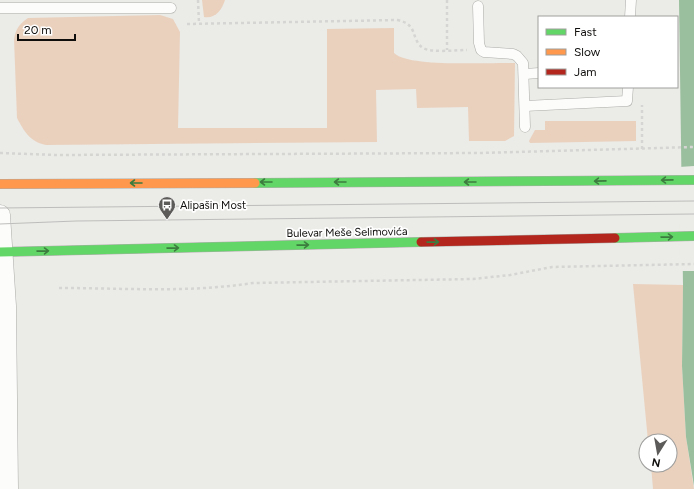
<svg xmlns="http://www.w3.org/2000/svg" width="694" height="489" viewBox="0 0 694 489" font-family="Figtree,sans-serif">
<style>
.green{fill:#ead1be}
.water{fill:#9abf9e}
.pier{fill:#ebebe7}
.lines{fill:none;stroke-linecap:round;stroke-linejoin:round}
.lane-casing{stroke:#ababa8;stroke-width:11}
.street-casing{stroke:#ababa8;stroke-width:21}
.fast-casing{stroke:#ababa8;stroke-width:10}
.slow-casing{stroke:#ababa8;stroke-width:10}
.jam-casing{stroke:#ababa8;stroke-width:10}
.path{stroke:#d5d5d3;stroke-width:2.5;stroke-dasharray:3 3;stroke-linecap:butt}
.lane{stroke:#fcfcfb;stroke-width:10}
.street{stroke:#fcfcfb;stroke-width:20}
.fast{stroke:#63d668;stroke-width:9}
.slow{stroke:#ff974d;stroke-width:9}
.jam{stroke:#b3261e;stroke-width:9}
.tram{stroke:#bdbdbc;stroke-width:1}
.oneway{stroke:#3d7c3f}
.labels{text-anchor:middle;stroke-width:3.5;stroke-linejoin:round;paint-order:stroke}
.poi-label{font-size:11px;fill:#0f0e0c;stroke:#fff;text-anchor:start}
.street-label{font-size:11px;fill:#0f0e0c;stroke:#fff}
</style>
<rect width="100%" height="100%" fill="#ebebe7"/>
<g class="green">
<path d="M 202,0 L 225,0 C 222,10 215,19 204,17 Z"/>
<path d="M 160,15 L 173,19 L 180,32 L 178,128 L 327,128 L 327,29 L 394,28 L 394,53 C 409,68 491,62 515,63 L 514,136 L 505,141 L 469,141 L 468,107 L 417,108 L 416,89 L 376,90 L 377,142 L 46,145 C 30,142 24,131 17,118 L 14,39 C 16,29 19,24 28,18 Z"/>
<path d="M 545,121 L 636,121 L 636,141 L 530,143 L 529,141 L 535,130 L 545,130 Z"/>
<path d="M 633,284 L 683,285 L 682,366 L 686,437 L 694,489 L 653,489 L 651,465 L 670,465 L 670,441 L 648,441 Z"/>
</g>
<path class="water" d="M 679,0 L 694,0 L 694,486 L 686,437 L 682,366 L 683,285 Z"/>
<path class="pier" d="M 694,166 L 694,271 L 680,271 L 679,167 Z"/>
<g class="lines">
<g class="lane-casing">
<g id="lane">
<path d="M 478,6 L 479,43 L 481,50 L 484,52 L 513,54 L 517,56 L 523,63 L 525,127"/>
<path d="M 0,8 L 171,8"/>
<path d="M 630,17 L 631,0"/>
<path d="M 525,74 L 539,73"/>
<path d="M 525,106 L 627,101 L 628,87"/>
</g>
</g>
<g class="street-casing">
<path id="street" d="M 0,215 L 6,306 L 8,489"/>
</g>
<g class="fast-casing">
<g id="fast">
<path d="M 255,183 L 694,180"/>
<path d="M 615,238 L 694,236"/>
<path d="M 0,252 L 421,242"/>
</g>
</g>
<g class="slow-casing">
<path id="slow" d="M 0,184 L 255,183"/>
</g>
<g class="jam-casing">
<path id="jam" d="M 421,242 L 615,238"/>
</g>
<g class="path">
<path d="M 198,0 L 199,24"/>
<path d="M 447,0 L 447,50"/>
<path d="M 187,24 L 397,20 C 419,24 410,39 423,48 C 431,53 456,50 467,50"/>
<path d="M 642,149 L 642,105"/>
<path d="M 0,153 L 56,155 L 481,153 L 694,147"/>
<path d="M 59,288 C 124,288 189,293 253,283 L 473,279 L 510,275 L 552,267 L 694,264"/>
</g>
<use href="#lane" class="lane"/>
<use href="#street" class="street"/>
<use href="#fast" class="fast"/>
<use href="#slow" class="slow"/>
<use href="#jam" class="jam"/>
<g class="tram">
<path d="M 0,208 L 694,201"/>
<path d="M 0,224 L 76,221 L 694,214"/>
</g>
</g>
<defs><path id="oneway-shaft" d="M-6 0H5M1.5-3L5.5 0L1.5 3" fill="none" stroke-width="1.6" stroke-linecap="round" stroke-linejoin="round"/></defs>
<g class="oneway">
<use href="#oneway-shaft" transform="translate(667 180) rotate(179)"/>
<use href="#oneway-shaft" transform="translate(600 181) rotate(179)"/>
<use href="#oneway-shaft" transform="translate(266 182) rotate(180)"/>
<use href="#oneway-shaft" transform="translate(340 182) rotate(180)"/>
<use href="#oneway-shaft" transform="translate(470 182) rotate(180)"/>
<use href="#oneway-shaft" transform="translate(136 183) rotate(180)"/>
<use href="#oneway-shaft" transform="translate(667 237) rotate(-1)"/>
<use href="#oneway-shaft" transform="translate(433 242) rotate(-1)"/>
<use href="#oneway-shaft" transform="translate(303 245) rotate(-1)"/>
<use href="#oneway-shaft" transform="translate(173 248) rotate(-1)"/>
<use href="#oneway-shaft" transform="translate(43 251) rotate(-1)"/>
</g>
<defs>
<g id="bus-pin" transform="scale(0.9)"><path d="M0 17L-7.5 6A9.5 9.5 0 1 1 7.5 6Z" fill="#5c5b59" stroke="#fff"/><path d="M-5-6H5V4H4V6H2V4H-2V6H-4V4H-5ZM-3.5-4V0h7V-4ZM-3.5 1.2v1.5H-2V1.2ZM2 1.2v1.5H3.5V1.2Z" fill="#fff"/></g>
</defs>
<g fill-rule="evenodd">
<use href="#bus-pin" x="167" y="205"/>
</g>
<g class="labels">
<g class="poi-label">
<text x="180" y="209">Alipašin Most</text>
</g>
<g class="street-label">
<text transform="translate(347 232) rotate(-1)" y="4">Bulevar Meše Selimovića</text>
</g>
</g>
<rect x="538" y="16" width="140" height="72" fill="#ffffff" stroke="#9f9f9e"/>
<rect x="546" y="29" width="20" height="6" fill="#63d668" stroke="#9f9f9e"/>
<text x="574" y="36" font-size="12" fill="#0f0e0c">Fast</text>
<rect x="546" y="49" width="20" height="6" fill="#ff974d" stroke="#9f9f9e"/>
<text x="574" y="56" font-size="12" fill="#0f0e0c">Slow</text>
<rect x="546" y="69" width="20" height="6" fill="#b3261e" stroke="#9f9f9e"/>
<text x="574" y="76" font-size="12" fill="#0f0e0c">Jam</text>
<g transform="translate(658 453) rotate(191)"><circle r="19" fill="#ffffff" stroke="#9f9f9e"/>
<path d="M0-3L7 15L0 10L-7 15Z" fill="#5c5b59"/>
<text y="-6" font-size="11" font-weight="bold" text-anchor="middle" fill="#0f0e0c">N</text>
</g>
<path d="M18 34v6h57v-6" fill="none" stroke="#0f0e0c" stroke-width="2"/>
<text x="24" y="34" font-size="12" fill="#0f0e0c" stroke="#ffffff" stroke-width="3" paint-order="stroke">20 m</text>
</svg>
